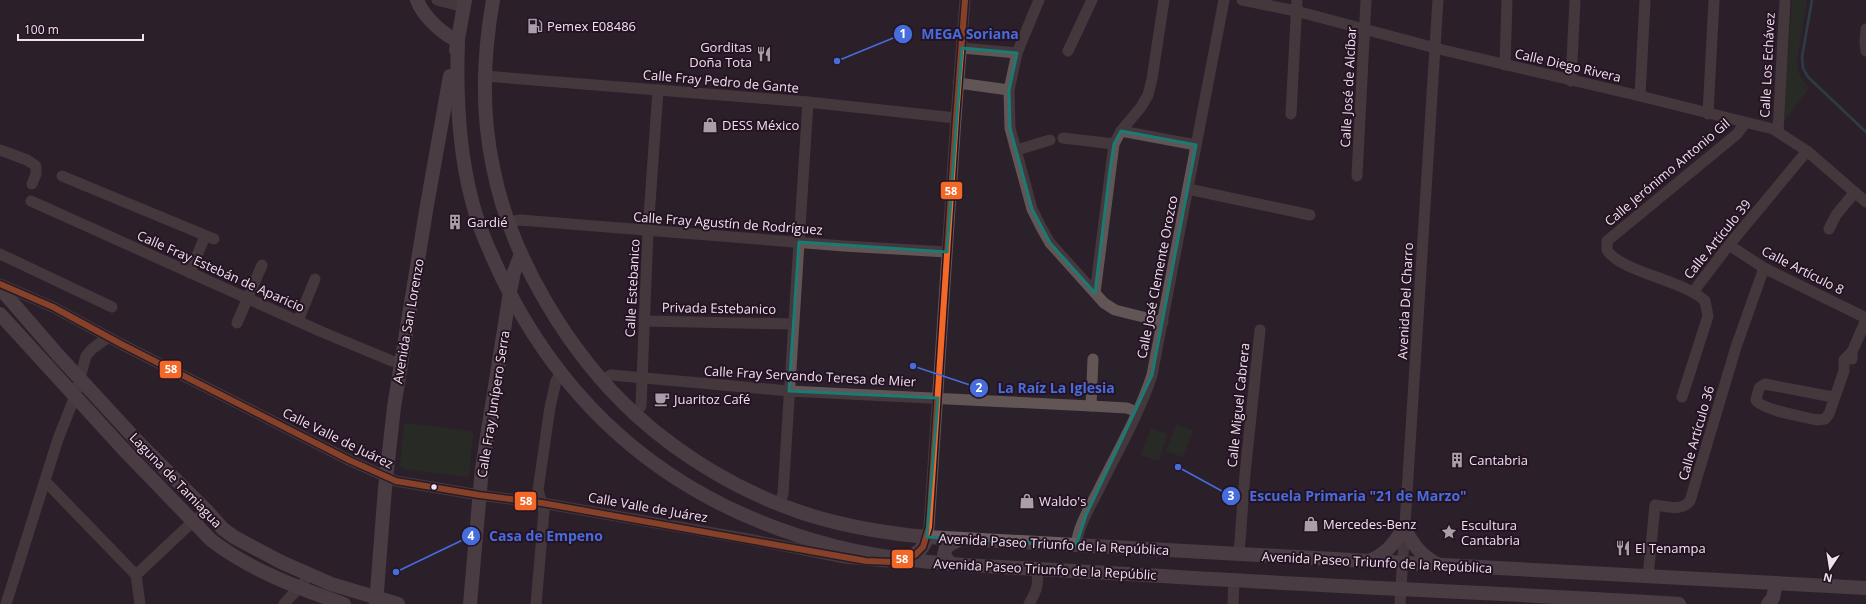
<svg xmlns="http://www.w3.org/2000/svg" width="1866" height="604" viewBox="0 0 1866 604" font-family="'Open Sans',sans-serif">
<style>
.green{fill:#23351f}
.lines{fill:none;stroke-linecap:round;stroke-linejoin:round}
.stream{stroke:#305f6c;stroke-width:2.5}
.minor{stroke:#625555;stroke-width:11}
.major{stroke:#6e5d60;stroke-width:14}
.bus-1-casing{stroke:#251324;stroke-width:9}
.bus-1{stroke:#f36827;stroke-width:6}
.marked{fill:none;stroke:#1a7b74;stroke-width:3;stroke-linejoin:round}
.bus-dot{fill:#eee2ed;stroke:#251324;stroke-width:1.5}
.labels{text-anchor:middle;stroke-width:4;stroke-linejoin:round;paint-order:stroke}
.poi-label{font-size:13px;fill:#eee2ed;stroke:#251324;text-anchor:start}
.street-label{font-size:13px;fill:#eee2ed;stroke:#251324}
.leader{fill:none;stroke:#476cdc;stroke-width:1.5}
.callout-dot{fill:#476cdc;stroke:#251324;stroke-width:1.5}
.mark-label{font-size:12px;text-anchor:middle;font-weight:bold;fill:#fff}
.callout-label{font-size:14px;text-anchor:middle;font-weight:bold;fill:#476cdc;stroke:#251324;stroke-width:4;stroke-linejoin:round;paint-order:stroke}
.line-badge{stroke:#251324;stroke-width:1.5}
.badge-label{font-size:11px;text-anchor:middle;font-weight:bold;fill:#fff}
</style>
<rect width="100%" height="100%" fill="#2b212a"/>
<g class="green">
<path d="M 1792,0 L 1807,0 L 1797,61 C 1797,73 1801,79 1809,88 L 1783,123 Z"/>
<path d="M 404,423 L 470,431 L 473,433 L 469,475 L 467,477 L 404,469 L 400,466 Z"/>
<path d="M 1176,424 L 1193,431 L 1183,457 L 1166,451 Z"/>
<path d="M 1151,428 L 1168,434 L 1159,461 L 1141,455 Z"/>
</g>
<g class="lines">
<path class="stream" d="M 1812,0 L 1802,57 L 1803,68 L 1808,77 L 1866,132"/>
<g class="minor">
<path d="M 437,0 L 464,7"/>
<path d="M 1039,0 L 1017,53 L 1009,90 L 1010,128 L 1032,209 L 1041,227 L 1050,243 L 1104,303 L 1115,310 L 1163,322"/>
<path d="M 1242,0 L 1296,11 L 1443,50 L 1640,96 L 1773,129 L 1807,151 L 1866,202"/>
<path d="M 1866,29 L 1865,42 L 1866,51"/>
<path d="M 962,48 L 1017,53"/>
<path d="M 1068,51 L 1092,0"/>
<path d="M 1505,65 L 1507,0"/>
<path d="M 484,76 L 808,102 L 956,118"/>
<path d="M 1571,81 L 1575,0"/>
<path d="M 958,83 L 1009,90"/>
<path d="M 1640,96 L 1645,0"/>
<path d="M 1291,114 L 1297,0"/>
<path d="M 1708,114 L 1714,0"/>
<path d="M 1121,131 L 1196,145"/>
<path d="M 1778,131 L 1785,0"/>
<path d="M 1063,138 L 1114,144"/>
<path d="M 0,150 L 27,160 L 36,166 L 36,174 L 32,184"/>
<path d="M 1017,150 L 1050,140"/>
<path d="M 62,176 L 214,239"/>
<path d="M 1357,176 L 1366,0"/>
<path d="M 1188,189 L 1310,215"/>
<path d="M 31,201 L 322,332 L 392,361 L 401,363"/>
<path d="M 508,222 L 520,220 L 844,246 L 947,252"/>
<path d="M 1829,229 L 1836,215 L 1855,192"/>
<path d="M 1729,245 L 1764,268 L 1866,318"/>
<path d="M 0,254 L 112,307"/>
<path d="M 190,273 L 205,236"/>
<path d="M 0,284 L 53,307 L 121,344 L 349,460 L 396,481 L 479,495 L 542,503 L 748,539 L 845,558 L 886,562"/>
<path d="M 1693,292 L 1729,245 L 1807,151"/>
<path d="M 1095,293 L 1114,144 L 1121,131 L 1141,107 L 1148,95 L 1152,79 L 1164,0"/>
<path d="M 298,321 L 315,279"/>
<path d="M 644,321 L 793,324"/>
<path d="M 237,323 L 262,265"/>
<path d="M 1852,359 L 1852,352 L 1866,320"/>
<path d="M 602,380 L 611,375 L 789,391 L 1091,406 L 1127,408 L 1137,412"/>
<path d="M 1682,397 L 1708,316 L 1705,301 C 1684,280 1620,272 1607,250 L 1607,241 L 1737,134 L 1745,123"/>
<path d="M 1833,397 L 1765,384 L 1759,388 L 1756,400 C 1762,410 1805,417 1817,420 L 1825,419 L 1829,414 L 1844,371 L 1844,360 L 1852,352"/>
<path d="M 1091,406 L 1093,359"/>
<path d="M 635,414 L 641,406 L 648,231 L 658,90"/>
<path d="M 45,481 L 136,575"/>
<path d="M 779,504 L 783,494 L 808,102"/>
<path d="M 927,537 L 929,527 L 956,118 L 965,0"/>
<path d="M 1076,546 C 1078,526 1090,507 1099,489 C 1117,452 1139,415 1152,375 L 1224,0"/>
<path d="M 1239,554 L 1245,474 L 1260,330"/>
<path d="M 136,575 L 187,527 L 207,511"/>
<path d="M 136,575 L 140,604"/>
<path d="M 1648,577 L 1655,505 C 1666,506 1681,512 1690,501 L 1736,347 L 1764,268"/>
<path d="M 6,604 L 58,439 L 75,396 L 86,356 L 92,349 L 108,337"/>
<path d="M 284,604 L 304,582"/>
<path d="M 536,604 L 544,511 L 538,490 L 550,407 L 556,381 L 561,373"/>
<path d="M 1029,604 C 1036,592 1040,583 1036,569"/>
<path d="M 1233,604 L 1234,581"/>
<path d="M 1400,604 L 1438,0"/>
</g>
<g class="major">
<path d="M 417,0 C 423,16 442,34 458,41"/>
<path d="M 493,0 C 483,56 481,111 493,167 C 510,256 569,354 636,415 C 682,457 741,492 800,512 C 842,526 883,533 927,537 L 1866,588"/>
<path d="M 458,41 C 456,95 458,148 472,201 C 479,229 491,254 503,280 C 572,420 683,507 834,546 C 889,560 945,564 1002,567 C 1056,570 1110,573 1163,576 C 1335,587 1507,593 1679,604"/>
<path d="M 456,50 L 465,0"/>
<path d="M 0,288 L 58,355 L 139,443 L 207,511 L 223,529 L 234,537 L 281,562 L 331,584 L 398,604"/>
<path d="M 0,314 L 126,452 L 211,540 C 250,570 298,588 344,604"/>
<path d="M 905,559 C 917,554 923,550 927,537"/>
<path d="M 1369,561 C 1388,553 1393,544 1404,528 C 1414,545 1419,554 1437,564"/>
<path d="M 950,564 L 944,555 L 946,547 L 960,539"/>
<path d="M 376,604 L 385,488 L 394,407 L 427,205 L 450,76"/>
<path d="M 470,604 L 482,468 L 510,292 L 514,272 L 521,254"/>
<path d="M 1768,604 L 1773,598 L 1776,583"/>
</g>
<g class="bus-1-casing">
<path id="bus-1" d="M 0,284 L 53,307 L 121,344 L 349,460 L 396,481 L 479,495 L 542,503 L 866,561 L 893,562 L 915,555 L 923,547 L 929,527 L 956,118 L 965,0"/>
</g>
<use href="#bus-1" class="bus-1"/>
</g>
<path d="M0 0H1866V604H0ZM 962,48 L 1017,53 L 1009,90 L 1010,128 L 1032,209 L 1050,243 L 1095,293 L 1110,170 L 1114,144 L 1121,131 L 1196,145 L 1152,375 L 1086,515 L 1076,546 L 927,537 L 938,398 L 789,391 L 799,242 L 947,252 Z" fill="#2b212a" fill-opacity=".55" fill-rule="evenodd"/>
<path class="marked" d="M 962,48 L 1017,53 L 1009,90 L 1010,128 L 1032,209 L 1050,243 L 1095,293 L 1110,170 L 1114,144 L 1121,131 L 1196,145 L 1152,375 L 1086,515 L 1076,546 L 927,537 L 938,398 L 789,391 L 799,242 L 947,252 Z"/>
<defs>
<g id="fuel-bare" transform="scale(1.2)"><path d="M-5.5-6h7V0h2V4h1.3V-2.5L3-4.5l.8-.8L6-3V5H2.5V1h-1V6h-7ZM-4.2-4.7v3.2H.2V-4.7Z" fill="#aa9ea9" stroke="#251324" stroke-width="2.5" paint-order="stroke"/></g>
<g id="restaurant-bare" transform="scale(1.2)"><path d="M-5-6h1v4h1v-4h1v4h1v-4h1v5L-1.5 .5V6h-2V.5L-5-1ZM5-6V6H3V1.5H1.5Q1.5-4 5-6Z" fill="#aa9ea9" stroke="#251324" stroke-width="2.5" paint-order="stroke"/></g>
<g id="shop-bare" transform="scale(1.2)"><path d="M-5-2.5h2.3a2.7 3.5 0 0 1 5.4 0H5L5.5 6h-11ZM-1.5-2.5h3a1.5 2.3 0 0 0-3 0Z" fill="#aa9ea9" stroke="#251324" stroke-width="2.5" paint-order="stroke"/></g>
<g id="building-bare" transform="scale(1.2)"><path d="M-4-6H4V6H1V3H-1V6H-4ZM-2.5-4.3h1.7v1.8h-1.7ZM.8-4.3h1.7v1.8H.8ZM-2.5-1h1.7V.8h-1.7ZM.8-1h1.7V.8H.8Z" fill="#aa9ea9" stroke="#251324" stroke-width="2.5" paint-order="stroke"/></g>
<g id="cafe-bare" transform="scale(1.2)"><path d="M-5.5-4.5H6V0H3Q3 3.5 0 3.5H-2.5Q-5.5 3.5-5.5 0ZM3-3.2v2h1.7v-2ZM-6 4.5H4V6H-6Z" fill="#aa9ea9" stroke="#251324" stroke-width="2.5" paint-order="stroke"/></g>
<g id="sight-bare" transform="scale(1.2)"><path d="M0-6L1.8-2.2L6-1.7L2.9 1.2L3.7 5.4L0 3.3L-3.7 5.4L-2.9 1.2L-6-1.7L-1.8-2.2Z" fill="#aa9ea9" stroke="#251324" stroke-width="2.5" paint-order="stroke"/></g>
</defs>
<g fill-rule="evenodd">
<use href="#fuel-bare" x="535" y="26"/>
<use href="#restaurant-bare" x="764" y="54"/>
<use href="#shop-bare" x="710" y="125"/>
<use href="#building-bare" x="455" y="222"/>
<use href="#cafe-bare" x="662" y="399"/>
<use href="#building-bare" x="1457" y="460"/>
<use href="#shop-bare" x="1027" y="501"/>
<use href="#shop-bare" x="1311" y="524"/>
<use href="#sight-bare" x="1449" y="532"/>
<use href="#restaurant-bare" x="1623" y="548"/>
</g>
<circle class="bus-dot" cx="434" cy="487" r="3.5"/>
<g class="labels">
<g class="poi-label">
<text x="547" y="31">Pemex E08486</text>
<text x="752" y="52" text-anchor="end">Gorditas<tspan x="752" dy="15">Doña Tota</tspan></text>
<text x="722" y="130">DESS México</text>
<text x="467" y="227">Gardié</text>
<text x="674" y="404">Juaritoz Café</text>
<text x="1469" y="465">Cantabria</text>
<text x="1039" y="506">Waldo's</text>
<text x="1323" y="529">Mercedes-Benz</text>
<text x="1461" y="530">Escultura<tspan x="1461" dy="15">Cantabria</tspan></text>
<text x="1635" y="553">El Tenampa</text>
</g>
<g class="street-label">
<text transform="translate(1568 65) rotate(13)" y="5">Calle Diego Rivera</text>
<text transform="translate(1767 65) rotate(-87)" y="5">Calle Los Echávez</text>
<text transform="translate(721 81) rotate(5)" y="5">Calle Fray Pedro de Gante</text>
<text transform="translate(1348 87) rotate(-87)" y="5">Calle José de Alcíbar</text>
<text transform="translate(1667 172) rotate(-40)" y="5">Calle Jerónimo Antonio Gil</text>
<text transform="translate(728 223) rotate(4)" y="5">Calle Fray Agustín de Rodríguez</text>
<text transform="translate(1717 239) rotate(-51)" y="5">Calle Artículo 39</text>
<text transform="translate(1803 270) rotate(27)" y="5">Calle Artículo 8</text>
<text transform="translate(221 271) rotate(24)" y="5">Calle Fray Estebán de Aparicio</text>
<text transform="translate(1157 277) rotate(-79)" y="5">Calle José Clemente Orozco</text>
<text transform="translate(632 288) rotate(-87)" y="5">Calle Estebanico</text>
<text transform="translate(1405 301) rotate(-87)" y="5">Avenida Del Charro</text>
<text transform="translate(719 308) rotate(1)" y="5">Privada Estebanico</text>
<text transform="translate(408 321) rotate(-80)" y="5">Avenida San Lorenzo</text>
<text transform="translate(810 376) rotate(3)" y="5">Calle Fray Servando Teresa de Mier</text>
<text transform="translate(493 404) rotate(-81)" y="5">Calle Fray Junípero Serra</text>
<text transform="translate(1238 405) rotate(-84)" y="5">Calle Miguel Cabrera</text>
<text transform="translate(1696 433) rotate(-74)" y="5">Calle Artículo 36</text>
<text transform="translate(338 438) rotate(26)" y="5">Calle Valle de Juárez</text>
<text transform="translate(176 480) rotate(46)" y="5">Laguna de Tamiagua</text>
<text transform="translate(648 507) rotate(10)" y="5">Calle Valle de Juárez</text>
<text transform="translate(1054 544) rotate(3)" y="5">Avenida Paseo Triunfo de la República</text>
<text transform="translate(1377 562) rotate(3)" y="5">Avenida Paseo Triunfo de la República</text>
<text transform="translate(1045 569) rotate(3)" y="5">Avenida Paseo Triunfo de la Repúblic</text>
</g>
</g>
<path class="leader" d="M837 61L903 34M913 366L979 388M1178 467L1231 496M396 572L471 536"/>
<g class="callout-dot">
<circle cx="837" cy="61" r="4"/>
<circle cx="913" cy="366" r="4"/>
<circle cx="1178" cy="467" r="4"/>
<circle cx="396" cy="572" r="4"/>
<circle cx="903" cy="34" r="10"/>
<circle cx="979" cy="388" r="10"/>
<circle cx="1231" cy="496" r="10"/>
<circle cx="471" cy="536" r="10"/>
</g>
<g class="mark-label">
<text x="903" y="38">1</text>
<text x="979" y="392">2</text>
<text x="1231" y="500">3</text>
<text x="471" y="540">4</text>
</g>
<g class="callout-label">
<text x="970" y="39">MEGA Soriana</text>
<text x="1056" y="393">La Raíz La Iglesia</text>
<text x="1358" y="501">Escuela Primaria "21 de Marzo"</text>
<text x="546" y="541">Casa de Empeno</text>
</g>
<g class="line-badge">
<rect x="940" y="181" width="23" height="19" rx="4" fill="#f36827"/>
<rect x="159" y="360" width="23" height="19" rx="4" fill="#f36827"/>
<rect x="514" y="491" width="23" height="20" rx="4" fill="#f36827"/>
<rect x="891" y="549" width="23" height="20" rx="4" fill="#f36827"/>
</g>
<g class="badge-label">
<text x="951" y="195">58</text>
<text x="171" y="373">58</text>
<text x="526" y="505">58</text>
<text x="902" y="563">58</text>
</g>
<g transform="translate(1830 568) rotate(192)" stroke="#251324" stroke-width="3" paint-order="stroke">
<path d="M0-3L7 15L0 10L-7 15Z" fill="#eee2ed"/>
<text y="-6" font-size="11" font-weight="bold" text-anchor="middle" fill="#eee2ed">N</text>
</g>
<path d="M18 34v6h125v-6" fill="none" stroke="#eee2ed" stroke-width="2"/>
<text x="24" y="34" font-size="12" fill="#eee2ed" stroke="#251324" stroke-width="3" paint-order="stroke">100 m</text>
</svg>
